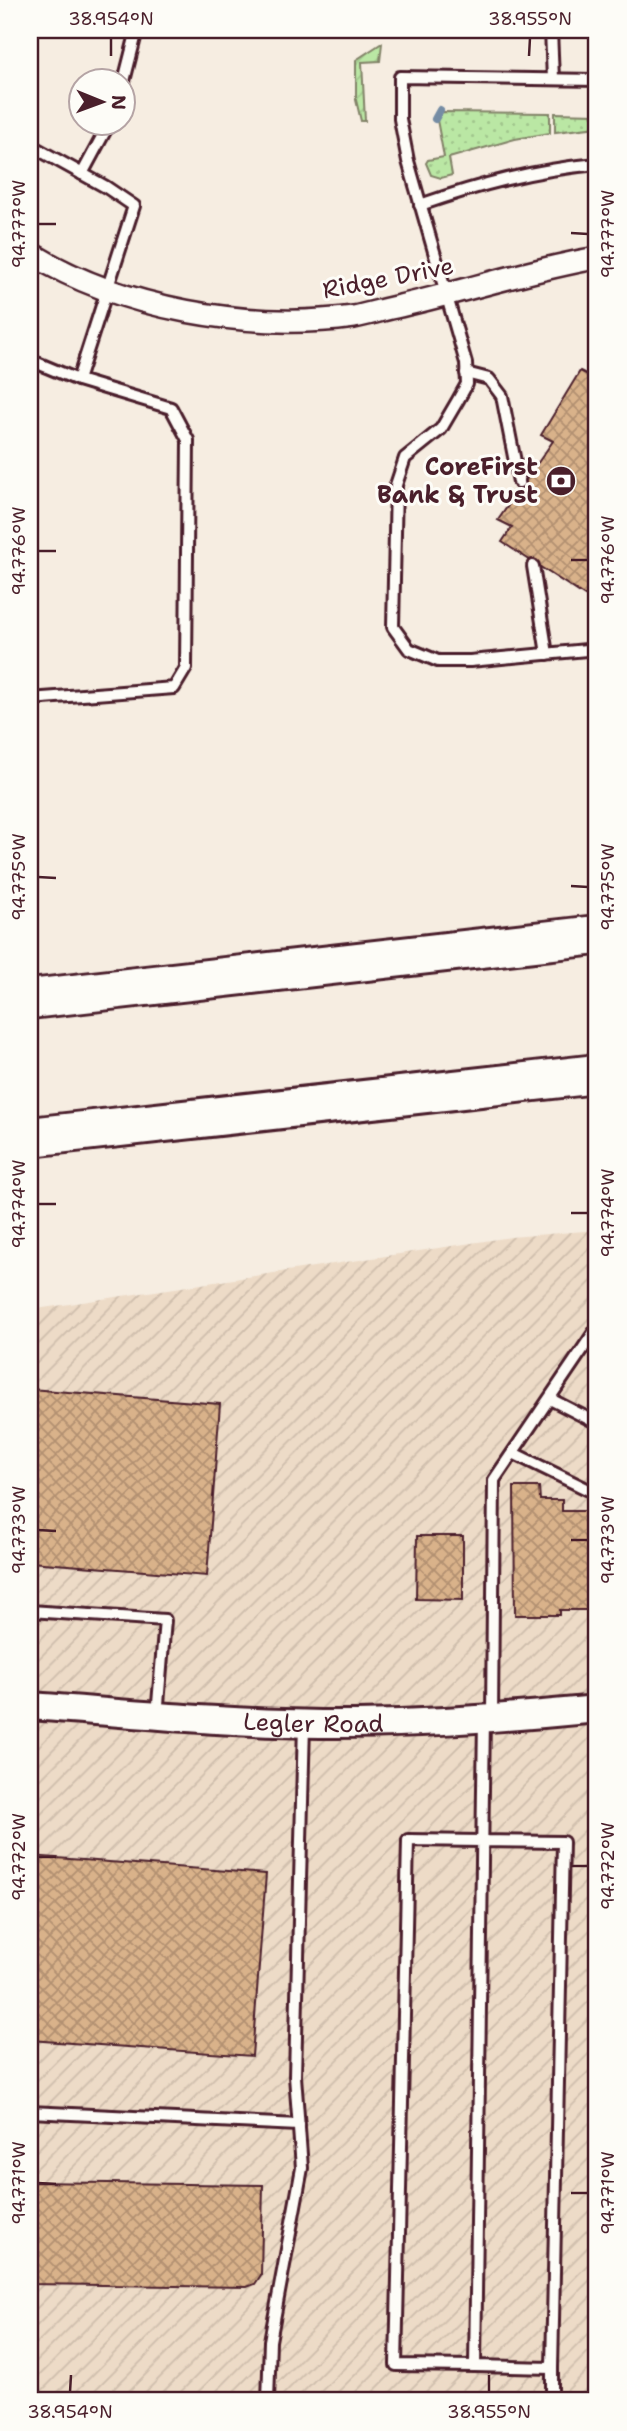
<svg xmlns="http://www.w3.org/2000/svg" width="627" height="2431" viewBox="0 0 627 2431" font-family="'Shantell Sans',sans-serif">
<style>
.industrial{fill:url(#industrial-furrows)}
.grass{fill:url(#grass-dots);stroke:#828368;stroke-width:2}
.garden{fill:url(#garden-furrows);stroke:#828368;stroke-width:2}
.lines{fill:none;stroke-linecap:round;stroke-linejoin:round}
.stream{stroke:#758ca4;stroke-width:8}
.building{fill:url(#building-cross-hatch);stroke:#4a1f2b;stroke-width:2}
.service-casing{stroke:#4a1f2b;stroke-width:16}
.minor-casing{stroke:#4a1f2b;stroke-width:26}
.tertiary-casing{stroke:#4a1f2b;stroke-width:32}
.motorway-casing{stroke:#4a1f2b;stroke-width:44}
.service{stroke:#fdfcf7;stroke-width:10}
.minor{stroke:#fdfcf7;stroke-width:21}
.tertiary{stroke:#fdfcf7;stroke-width:26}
.motorway{stroke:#fdfcf7;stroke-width:38}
.ticks{fill:none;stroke:#4a1f2b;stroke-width:2.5}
.labels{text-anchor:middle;stroke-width:6;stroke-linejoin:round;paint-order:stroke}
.street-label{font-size:24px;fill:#4a1f2b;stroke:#fdfcf7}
.poi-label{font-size:24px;font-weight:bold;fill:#4a1f2b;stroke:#fdfcf7;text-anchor:end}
.neatline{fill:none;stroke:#4a1f2b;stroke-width:2.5}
.ticks-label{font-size:18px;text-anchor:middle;fill:#4a1f2b}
</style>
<defs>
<pattern id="industrial-furrows" width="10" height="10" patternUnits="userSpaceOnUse" patternTransform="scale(1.75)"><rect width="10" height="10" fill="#eddbc7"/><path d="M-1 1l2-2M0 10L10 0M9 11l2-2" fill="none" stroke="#cdbcab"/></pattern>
<pattern id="grass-dots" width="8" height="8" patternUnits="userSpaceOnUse" patternTransform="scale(1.75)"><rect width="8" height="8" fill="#bae7a4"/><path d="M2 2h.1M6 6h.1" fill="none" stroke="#a1c68d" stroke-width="1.8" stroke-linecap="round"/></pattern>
<pattern id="garden-furrows" width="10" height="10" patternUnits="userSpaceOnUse" patternTransform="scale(1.75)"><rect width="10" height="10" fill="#bae7a4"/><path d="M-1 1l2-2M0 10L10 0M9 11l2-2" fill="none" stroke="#a1c68d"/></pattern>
<pattern id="building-cross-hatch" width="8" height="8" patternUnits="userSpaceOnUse" patternTransform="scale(1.75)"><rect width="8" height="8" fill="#d9b28a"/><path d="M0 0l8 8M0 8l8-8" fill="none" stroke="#b29071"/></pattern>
</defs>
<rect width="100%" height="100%" fill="#f6ede1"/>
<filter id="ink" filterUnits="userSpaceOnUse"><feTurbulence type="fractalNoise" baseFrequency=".0143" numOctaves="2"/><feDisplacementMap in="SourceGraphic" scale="14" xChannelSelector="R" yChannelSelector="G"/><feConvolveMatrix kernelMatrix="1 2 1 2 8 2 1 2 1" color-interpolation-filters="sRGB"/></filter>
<g filter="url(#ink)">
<path class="industrial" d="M 597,1230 L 597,2401 L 30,2401 L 30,1310 L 511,1237 Z"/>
<g class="grass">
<path d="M 441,112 L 550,113 L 550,133 L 515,139 L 449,158 L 452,175 L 441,178 L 431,175 L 426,163 L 428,160 L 444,157 L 437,120 Z"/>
<path d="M 555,113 L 597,114 L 597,127 L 555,132 Z"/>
</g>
<path class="garden" d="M 382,43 L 380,61 L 362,62 L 365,121 L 361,121 L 356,100 L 356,60 Z"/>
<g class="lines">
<path class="stream" d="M 435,119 L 440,110"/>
</g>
<g class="building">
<path d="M 580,371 L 596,379 L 597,378 L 597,583 L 595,581 L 585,596 L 502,542 L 512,527 L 498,520 L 553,441 L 541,435 Z"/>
<path d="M 30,1389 L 220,1404 L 207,1576 L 30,1562 Z"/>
<path d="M 514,1487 L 539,1487 L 540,1500 L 562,1500 L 562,1511 L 585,1511 L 586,1522 L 597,1522 L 597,1610 L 560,1610 L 560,1615 L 515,1615 Z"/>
<path d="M 417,1536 L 463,1536 L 463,1600 L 416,1599 Z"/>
<path d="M 30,1856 L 266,1874 L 252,2056 L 30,2040 Z"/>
<path d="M 30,2182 L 263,2185 L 261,2275 L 255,2284 L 247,2287 L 30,2284 Z"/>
</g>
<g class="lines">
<g class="service-casing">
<g id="service">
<path d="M 551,30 L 553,79"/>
<path d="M 597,80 L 400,77 L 400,119 L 408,161 L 466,363 L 467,384 L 458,400 L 441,429 L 405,458 L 396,485 L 393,627 L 409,649 L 438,661 L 470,661 L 597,649"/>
<path d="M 122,89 L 137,30"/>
<path d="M 30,145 L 106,187 L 134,206 L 78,380 L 171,408 L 188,440 L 186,668 L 174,688 L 30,699"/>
<path d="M 82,174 L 110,122"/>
<path d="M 420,205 C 481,184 533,170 597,164"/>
<path d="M 30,360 L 78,380"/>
<path d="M 466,373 L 489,379 L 502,396 L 519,482"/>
<path d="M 533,566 L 547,654"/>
<path d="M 550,1399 L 597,1423"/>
<path d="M 513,1453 L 597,1494"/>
<path d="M 30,1611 L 165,1620 L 157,1716"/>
<path d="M 492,1717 L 494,1480 L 597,1328"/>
<path d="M 30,2112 L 299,2125"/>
<path d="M 475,2366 L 396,2365 L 408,1840 L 563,1842 L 552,2368 L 475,2366 L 484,1718"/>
<path d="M 268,2401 L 270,2341 L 302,2168 L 295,2076 L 304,1724"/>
<path d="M 552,2401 L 552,2368"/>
</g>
</g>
<g class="minor-casing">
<path id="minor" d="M 30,253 C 121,309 249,331 354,317 C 369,314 385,309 400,306 C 466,291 531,269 597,258"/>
</g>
<g class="tertiary-casing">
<g id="tertiary">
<path id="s1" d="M 30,1706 C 127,1713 224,1723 321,1724 C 413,1725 506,1718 597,1709"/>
</g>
</g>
<g class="motorway-casing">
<g id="motorway">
<path d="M 30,999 L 597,935"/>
<path d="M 30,1137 L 597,1074"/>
</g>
</g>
<use href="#service" class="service"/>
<use href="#minor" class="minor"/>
<use href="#tertiary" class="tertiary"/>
<use href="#motorway" class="motorway"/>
</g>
</g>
<path class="ticks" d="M 111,56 L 111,38M 529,56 L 530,38M 38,224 L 56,224M 571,233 L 588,234M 38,551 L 56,551M 571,560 L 588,560M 38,877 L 56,878M 571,886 L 588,887M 38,1204 L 56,1204M 571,1213 L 588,1213M 38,1530 L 56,1531M 571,1540 L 588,1540M 38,1857 L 56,1857M 571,1866 L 588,1866M 38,2183 L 56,2184M 571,2193 L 588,2193M 70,2392 L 71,2375M 489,2392 L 489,2375"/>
<defs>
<g id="bank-disc" transform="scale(1.575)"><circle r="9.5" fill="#4a1f2b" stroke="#fdfcf7"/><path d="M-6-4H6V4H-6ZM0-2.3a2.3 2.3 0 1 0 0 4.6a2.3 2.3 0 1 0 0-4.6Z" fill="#fff"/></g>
</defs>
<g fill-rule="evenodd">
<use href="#bank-disc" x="561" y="481"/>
</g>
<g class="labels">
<g class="street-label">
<text transform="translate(388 278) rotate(-11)" y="8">Ridge Drive</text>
<text dy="8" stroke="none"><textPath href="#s1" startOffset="284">Legler Road</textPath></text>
</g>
<g class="poi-label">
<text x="538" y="475">CoreFirst<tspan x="538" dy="28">Bank &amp; Trust</tspan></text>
</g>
</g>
<rect width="627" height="2431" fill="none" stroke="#fdfcf7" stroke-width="77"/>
<g transform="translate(102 102) rotate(91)"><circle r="33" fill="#fdfcf7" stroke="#b5a4a5" stroke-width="2"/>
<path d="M0-5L12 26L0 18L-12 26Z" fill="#4a1f2b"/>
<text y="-10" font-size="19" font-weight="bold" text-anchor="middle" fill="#4a1f2b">N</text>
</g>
<rect x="38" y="38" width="550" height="2354" class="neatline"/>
<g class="ticks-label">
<text x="111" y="25">38.954°N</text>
<text x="530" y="25">38.955°N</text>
<text transform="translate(19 224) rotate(-90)" y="6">94.777°W</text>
<text transform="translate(608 234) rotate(-90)" y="6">94.777°W</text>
<text transform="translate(19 551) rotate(-90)" y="6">94.776°W</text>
<text transform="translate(608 560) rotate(-90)" y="6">94.776°W</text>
<text transform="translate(19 877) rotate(-90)" y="6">94.775°W</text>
<text transform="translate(608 887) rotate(-90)" y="6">94.775°W</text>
<text transform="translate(19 1204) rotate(-90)" y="6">94.774°W</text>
<text transform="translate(608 1213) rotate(-90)" y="6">94.774°W</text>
<text transform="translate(19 1530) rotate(-90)" y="6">94.773°W</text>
<text transform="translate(608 1540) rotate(-90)" y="6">94.773°W</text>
<text transform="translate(19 1857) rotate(-90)" y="6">94.772°W</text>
<text transform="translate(608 1866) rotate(-90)" y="6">94.772°W</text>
<text transform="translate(19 2183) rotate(-90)" y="6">94.771°W</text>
<text transform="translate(608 2193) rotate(-90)" y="6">94.771°W</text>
<text x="70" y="2418">38.954°N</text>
<text x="489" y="2418">38.955°N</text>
</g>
</svg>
